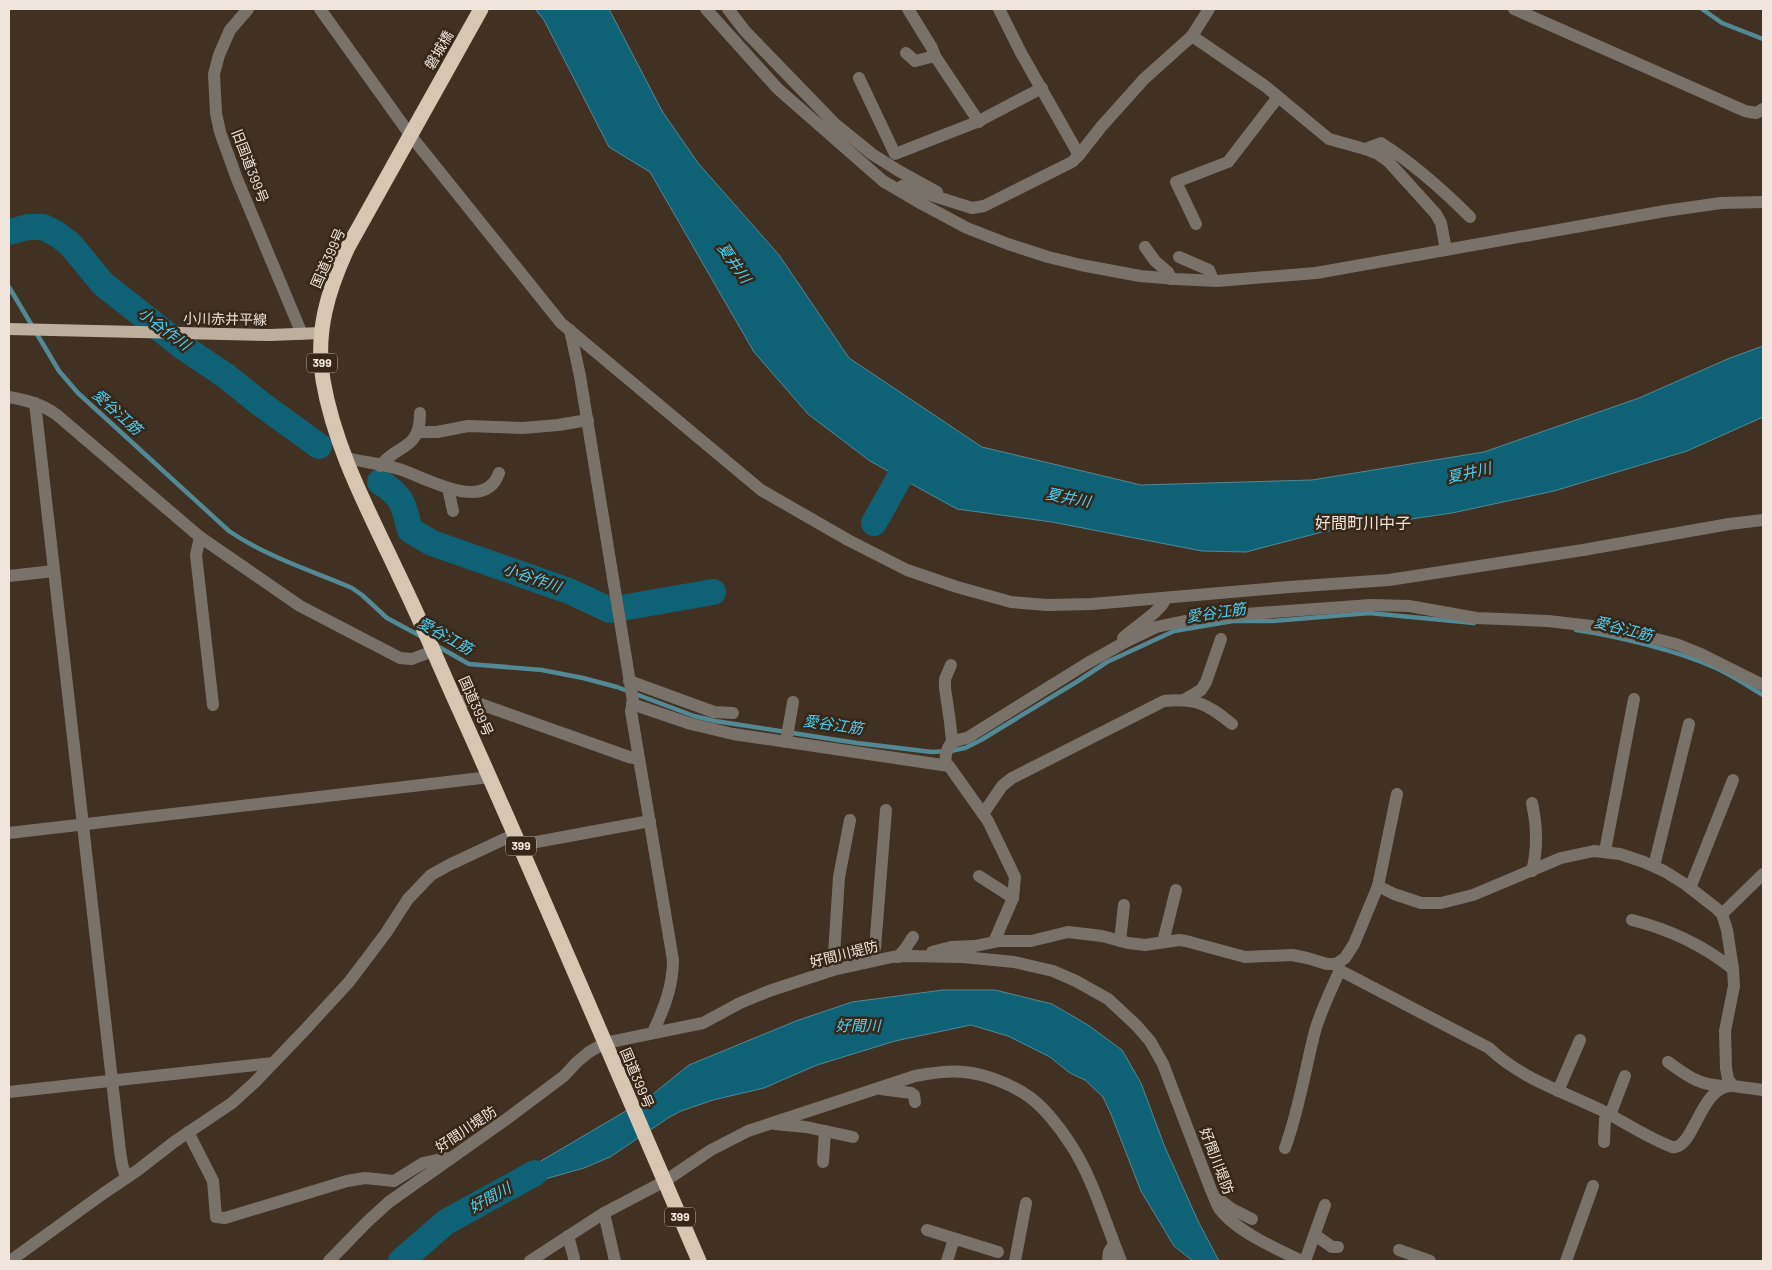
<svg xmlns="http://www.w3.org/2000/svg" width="1772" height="1270" viewBox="0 0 1772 1270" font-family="Barlow,'Noto Sans JP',sans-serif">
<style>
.water{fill:#0f6176;stroke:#528995}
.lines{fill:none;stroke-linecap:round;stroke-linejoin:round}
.stream{stroke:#528995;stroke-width:4.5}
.river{stroke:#0f6176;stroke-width:26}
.minor{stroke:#79726a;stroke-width:12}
.major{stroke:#bcaf9e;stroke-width:12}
.highway{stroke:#d7c7b2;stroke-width:15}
.labels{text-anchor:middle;stroke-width:5;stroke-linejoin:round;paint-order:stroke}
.shield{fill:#362719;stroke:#b8aca2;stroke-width:1}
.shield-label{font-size:12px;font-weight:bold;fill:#efe5dc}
.street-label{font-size:14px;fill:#efe5dc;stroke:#362719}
.water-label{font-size:15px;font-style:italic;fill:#47d4f9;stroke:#362719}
.quarter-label{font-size:16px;fill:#efe5dc;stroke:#362719}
</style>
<rect width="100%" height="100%" fill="#403122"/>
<g class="water">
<path d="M 535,9 L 609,9 L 662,111 L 698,163 L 779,255 L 849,358 L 982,447 L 1141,485 L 1312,480 L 1484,452 L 1639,398 L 1730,358 L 1763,346 L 1763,417 L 1687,451 L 1554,491 L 1452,513 L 1322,532 L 1246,552 L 1202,551 L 1052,522 L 957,509 L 870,461 L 808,414 L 754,352 L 650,172 L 609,147 L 544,20 Z"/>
<path d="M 943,990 L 995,990 L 1052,1004 L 1088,1025 L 1122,1050 L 1141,1083 L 1164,1145 L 1198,1221 L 1219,1261 L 1193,1261 L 1174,1246 L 1141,1191 L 1111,1114 L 1103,1097 L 1085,1080 L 1070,1073 L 1050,1057 L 1008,1036 L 971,1025 L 895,1041 L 817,1065 L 764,1088 L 713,1100 L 681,1111 L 668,1118 L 610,1157 L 584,1168 L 478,1198 L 648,1098 L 689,1065 L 796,1021 L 852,1002 Z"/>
</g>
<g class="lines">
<g class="stream">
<path d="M 1702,9 L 1722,23 L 1763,39"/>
<path d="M 9,287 L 59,371 L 78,393 L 229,531 C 267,557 310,570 352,588 L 362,595 L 387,618 L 424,638"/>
<path d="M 1576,630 C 1618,636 1678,651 1716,668 C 1733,676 1748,686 1763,695"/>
<path d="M 437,646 L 469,664 L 542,670 L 583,678 L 617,687 L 694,716 L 715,721 L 857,743 L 932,752 L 950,751 L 965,748 L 981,740 L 1078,681 L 1107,662 L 1174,631 L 1233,621 L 1273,621 L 1369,613 L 1474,623"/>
</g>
<g class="river">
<path d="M 9,232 L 28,227 L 43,227 L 57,234 L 70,244 L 103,284 L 183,347 L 226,376 L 261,404 L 319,446"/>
<path d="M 380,482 C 404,497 403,505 410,530 L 432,543 L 569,591 L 610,610 L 713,592"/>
<path d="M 874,523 L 902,473 L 911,444"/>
<path d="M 401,1261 L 446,1222 L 535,1173"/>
</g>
<g class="minor">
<path d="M 248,9 L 230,30 L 219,55 L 214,74 L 216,113 L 220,132 L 237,179 L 302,334"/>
<path d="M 320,9 L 411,136 L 561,323 L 761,490 L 848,540 L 907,570 L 957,587 L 1011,602 L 1047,605 L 1092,604 L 1289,587 L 1389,580 L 1583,550 L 1729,524 L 1763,520"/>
<path d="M 706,9 L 778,89 L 883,181 L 922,204 L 967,228 L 1008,244 L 1048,257 L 1081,265 L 1140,276 L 1176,279 L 1217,281 L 1316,273 L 1665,211 L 1721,203 L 1763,202"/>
<path d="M 728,9 L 745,31 L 835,124 L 872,154 L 899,171 L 937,192"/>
<path d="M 908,9 L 932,48 L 935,56 L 979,122"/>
<path d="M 999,9 L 1021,53 L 1079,155"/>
<path d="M 1514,9 L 1745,111 L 1756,113 L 1763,109"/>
<path d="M 1192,36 L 1265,86 L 1329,139 L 1365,149 L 1378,154 L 1388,161 L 1436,214 L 1441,223 L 1446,250"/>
<path d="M 906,53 L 915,61 L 935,56"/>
<path d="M 859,78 L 895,154 L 977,122 L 1042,88"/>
<path d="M 1365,149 L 1381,143 C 1414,164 1442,189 1470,217"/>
<path d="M 902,186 L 972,208 L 984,206 L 1072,162 L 1079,155 L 1101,127 L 1144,79 L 1192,36 L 1209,9"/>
<path d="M 1196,224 L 1176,182 L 1228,162 L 1278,97"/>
<path d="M 1145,247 L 1155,261 L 1168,272 L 1171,279"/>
<path d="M 1179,257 L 1209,270 L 1213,280"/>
<path d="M 570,330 L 580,376 L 633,701 L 631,711 L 673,960 C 673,986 664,1009 653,1032"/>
<path d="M 9,397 C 26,400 42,404 57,415 L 200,537 L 300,606 L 400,658 L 412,659 L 433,651"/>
<path d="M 35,403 L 120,1151 L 122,1164 L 126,1178"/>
<path d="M 418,432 L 437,432 L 468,426 L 523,428 L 558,425 L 588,420"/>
<path d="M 346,458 C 363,462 382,464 399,469 C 425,477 485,514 499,473"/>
<path d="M 380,466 C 398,443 420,451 420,413"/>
<path d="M 448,488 L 453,511"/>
<path d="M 200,537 L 196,555 L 213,705"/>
<path d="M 9,576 L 54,571"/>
<path d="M 1123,638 C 1135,626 1160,613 1166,598"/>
<path d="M 951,665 L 945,679 L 945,688 L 950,722 L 952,742"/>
<path d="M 629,681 L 714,712 L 733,713"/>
<path d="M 1184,700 L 1201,690 L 1206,682 L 1221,639"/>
<path d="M 456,701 L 472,701 L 629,757 L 639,759"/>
<path d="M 632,704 L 691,724 L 733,734 L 949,766 L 988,821 L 1015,877 L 1013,898 L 994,942"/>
<path d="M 786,742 L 793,702"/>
<path d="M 945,764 C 946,746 949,741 967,738 L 1086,664 L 1127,641 L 1156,627 L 1204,617 L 1371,605 L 1409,606 L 1476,618 L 1548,621 L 1591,626 L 1652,638 L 1676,644 L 1701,654 L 1763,685"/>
<path d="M 1532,803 C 1537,826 1538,848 1532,871"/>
<path d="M 983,814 L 1002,786 L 1012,778 L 1164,701 C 1196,698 1208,704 1232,724"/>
<path d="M 9,833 L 490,777"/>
<path d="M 520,845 L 650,821"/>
<path d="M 1605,851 L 1634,699"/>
<path d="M 1654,866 L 1689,724"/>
<path d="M 979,876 L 1013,898"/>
<path d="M 1378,886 L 1394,894 L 1421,903 L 1441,903 L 1473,895 L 1561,858 L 1594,851 L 1620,854 L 1644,862 L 1664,871 L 1685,884 L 1716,908 L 1722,914 L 1727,930 L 1733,969 L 1734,986 L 1725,1031 L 1726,1068 L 1728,1079 L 1733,1086 L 1763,1090"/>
<path d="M 1690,888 L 1733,780"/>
<path d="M 1722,914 L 1763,874"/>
<path d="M 1632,920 C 1668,929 1704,946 1733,969"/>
<path d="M 1120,941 L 1124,905"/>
<path d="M 1163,942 L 1176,890"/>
<path d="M 932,952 L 951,947 L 975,946 L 999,941 L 1031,941 L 1068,932 L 1102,936 L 1128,943 L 1145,945 L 1179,940 L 1186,941 L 1245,957 L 1292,955 L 1307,958 L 1327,964 L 1335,964 L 1339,962 L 1345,958 L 1354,944 L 1378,886 L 1397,794"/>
<path d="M 898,957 L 905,949 L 913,937"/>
<path d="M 863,963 L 867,955 L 875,948 L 886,810"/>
<path d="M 1335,964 L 1341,971 L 1347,974 L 1489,1048 C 1521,1079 1565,1092 1603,1111 C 1626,1123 1648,1138 1672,1147 C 1694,1151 1700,1084 1733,1086"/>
<path d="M 833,970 L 839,877 L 850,820"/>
<path d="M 1668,1062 C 1688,1076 1698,1085 1723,1086"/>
<path d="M 881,1089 L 911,1093 L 914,1095 L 915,1102"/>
<path d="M 1558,1091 L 1580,1040"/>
<path d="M 9,1092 L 273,1063"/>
<path d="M 775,1124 L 806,1127 L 853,1137"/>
<path d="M 188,1132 L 213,1181 L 216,1217 L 225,1218 L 347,1181 L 365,1178 L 394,1181 L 423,1163 L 446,1158"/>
<path d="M 1604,1142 L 1605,1119 L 1610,1115 L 1625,1076"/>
<path d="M 1285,1148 C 1299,1110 1305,1070 1315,1031 C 1321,1010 1331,990 1340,970"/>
<path d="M 823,1162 L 825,1131"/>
<path d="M 1220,1200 L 1232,1209 L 1252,1219"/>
<path d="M 604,1213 L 615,1261"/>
<path d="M 927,1230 L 998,1252"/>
<path d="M 1315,1235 L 1332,1247 L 1338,1247"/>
<path d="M 568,1236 L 574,1258"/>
<path d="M 1399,1250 L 1430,1261"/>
<path d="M 10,1261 L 104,1193 L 138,1170 L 174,1142 L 232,1103 L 254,1083 L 302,1033 L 349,982 L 386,933 L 408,899 L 431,875 L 449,865 L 515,834"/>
<path d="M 329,1261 L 367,1222 L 389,1202 L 508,1118 L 564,1076 L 577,1062 L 589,1052 L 605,1043 L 703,1023 L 740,1003 L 769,991 L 833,970 L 892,957 L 906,956 L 963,957 L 1014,962 L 1053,971 L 1076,981 L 1108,999 L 1136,1025 L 1150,1041 L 1163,1064 L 1211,1190 C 1214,1196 1216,1203 1219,1208 C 1234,1230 1278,1250 1302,1261"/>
<path d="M 530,1261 L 604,1213 L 665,1181 L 711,1150 L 748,1131 L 915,1076 C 931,1073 948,1070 964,1072 C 985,1074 1008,1083 1025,1094 C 1042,1104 1061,1129 1071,1145 C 1093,1178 1106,1225 1121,1261"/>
<path d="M 947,1261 L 954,1239"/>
<path d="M 1015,1261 L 1026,1203"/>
<path d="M 1108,1261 L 1109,1252 L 1114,1244"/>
<path d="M 1305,1261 L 1325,1205"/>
<path d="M 1566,1261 L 1593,1186"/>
</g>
<path class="major" d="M 9,329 L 270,335 L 321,333"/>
<path class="highway" d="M 481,9 L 348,247 C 328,290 315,332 323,380 C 335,451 371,515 401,580 C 420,619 437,660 455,700 C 539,886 618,1074 699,1261"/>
</g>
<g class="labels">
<g class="shield">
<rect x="307" y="353.5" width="30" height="19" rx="4"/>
<rect x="506" y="836.5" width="30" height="19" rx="4"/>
<rect x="665" y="1207.5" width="30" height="19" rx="4"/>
</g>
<g class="shield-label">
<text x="322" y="367">399</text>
<text x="521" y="850">399</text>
<text x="680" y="1221">399</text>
</g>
<g class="street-label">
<text transform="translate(439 50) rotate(-60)" y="5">磐城橋</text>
<text transform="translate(250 166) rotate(69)" y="5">旧国道399号</text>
<text transform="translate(328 258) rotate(-66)" y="5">国道399号</text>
<text transform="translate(225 319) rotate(1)" y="5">小川赤井平線</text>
<text transform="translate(476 706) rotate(66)" y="5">国道399号</text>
<text transform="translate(844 954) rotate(-14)" y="5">好間川堤防</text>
<text transform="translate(637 1078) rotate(67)" y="5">国道399号</text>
<text transform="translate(466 1129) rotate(-34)" y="5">好間川堤防</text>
<text transform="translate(1217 1161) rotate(69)" y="5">好間川堤防</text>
</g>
<g class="water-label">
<text transform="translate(734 263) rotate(55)" y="5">夏井川</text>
<text transform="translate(164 329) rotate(37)" y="5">小谷作川</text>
<text transform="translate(117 412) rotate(42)" y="5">愛谷江筋</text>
<text transform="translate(1469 473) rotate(-13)" y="5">夏井川</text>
<text transform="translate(1068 498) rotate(11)" y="5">夏井川</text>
<text transform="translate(532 578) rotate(19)" y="5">小谷作川</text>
<text transform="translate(1216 613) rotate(-8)" y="5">愛谷江筋</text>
<text transform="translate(1623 629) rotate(14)" y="5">愛谷江筋</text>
<text transform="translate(445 636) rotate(29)" y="5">愛谷江筋</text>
<text transform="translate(833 725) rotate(8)" y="5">愛谷江筋</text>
<text x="858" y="1031">好間川</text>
<text transform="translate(490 1198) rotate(-29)" y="5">好間川</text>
</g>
<g class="quarter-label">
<text x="1363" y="529">好間町川中子</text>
</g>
</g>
<rect width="1772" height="1270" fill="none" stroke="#efe5dc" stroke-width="20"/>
</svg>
